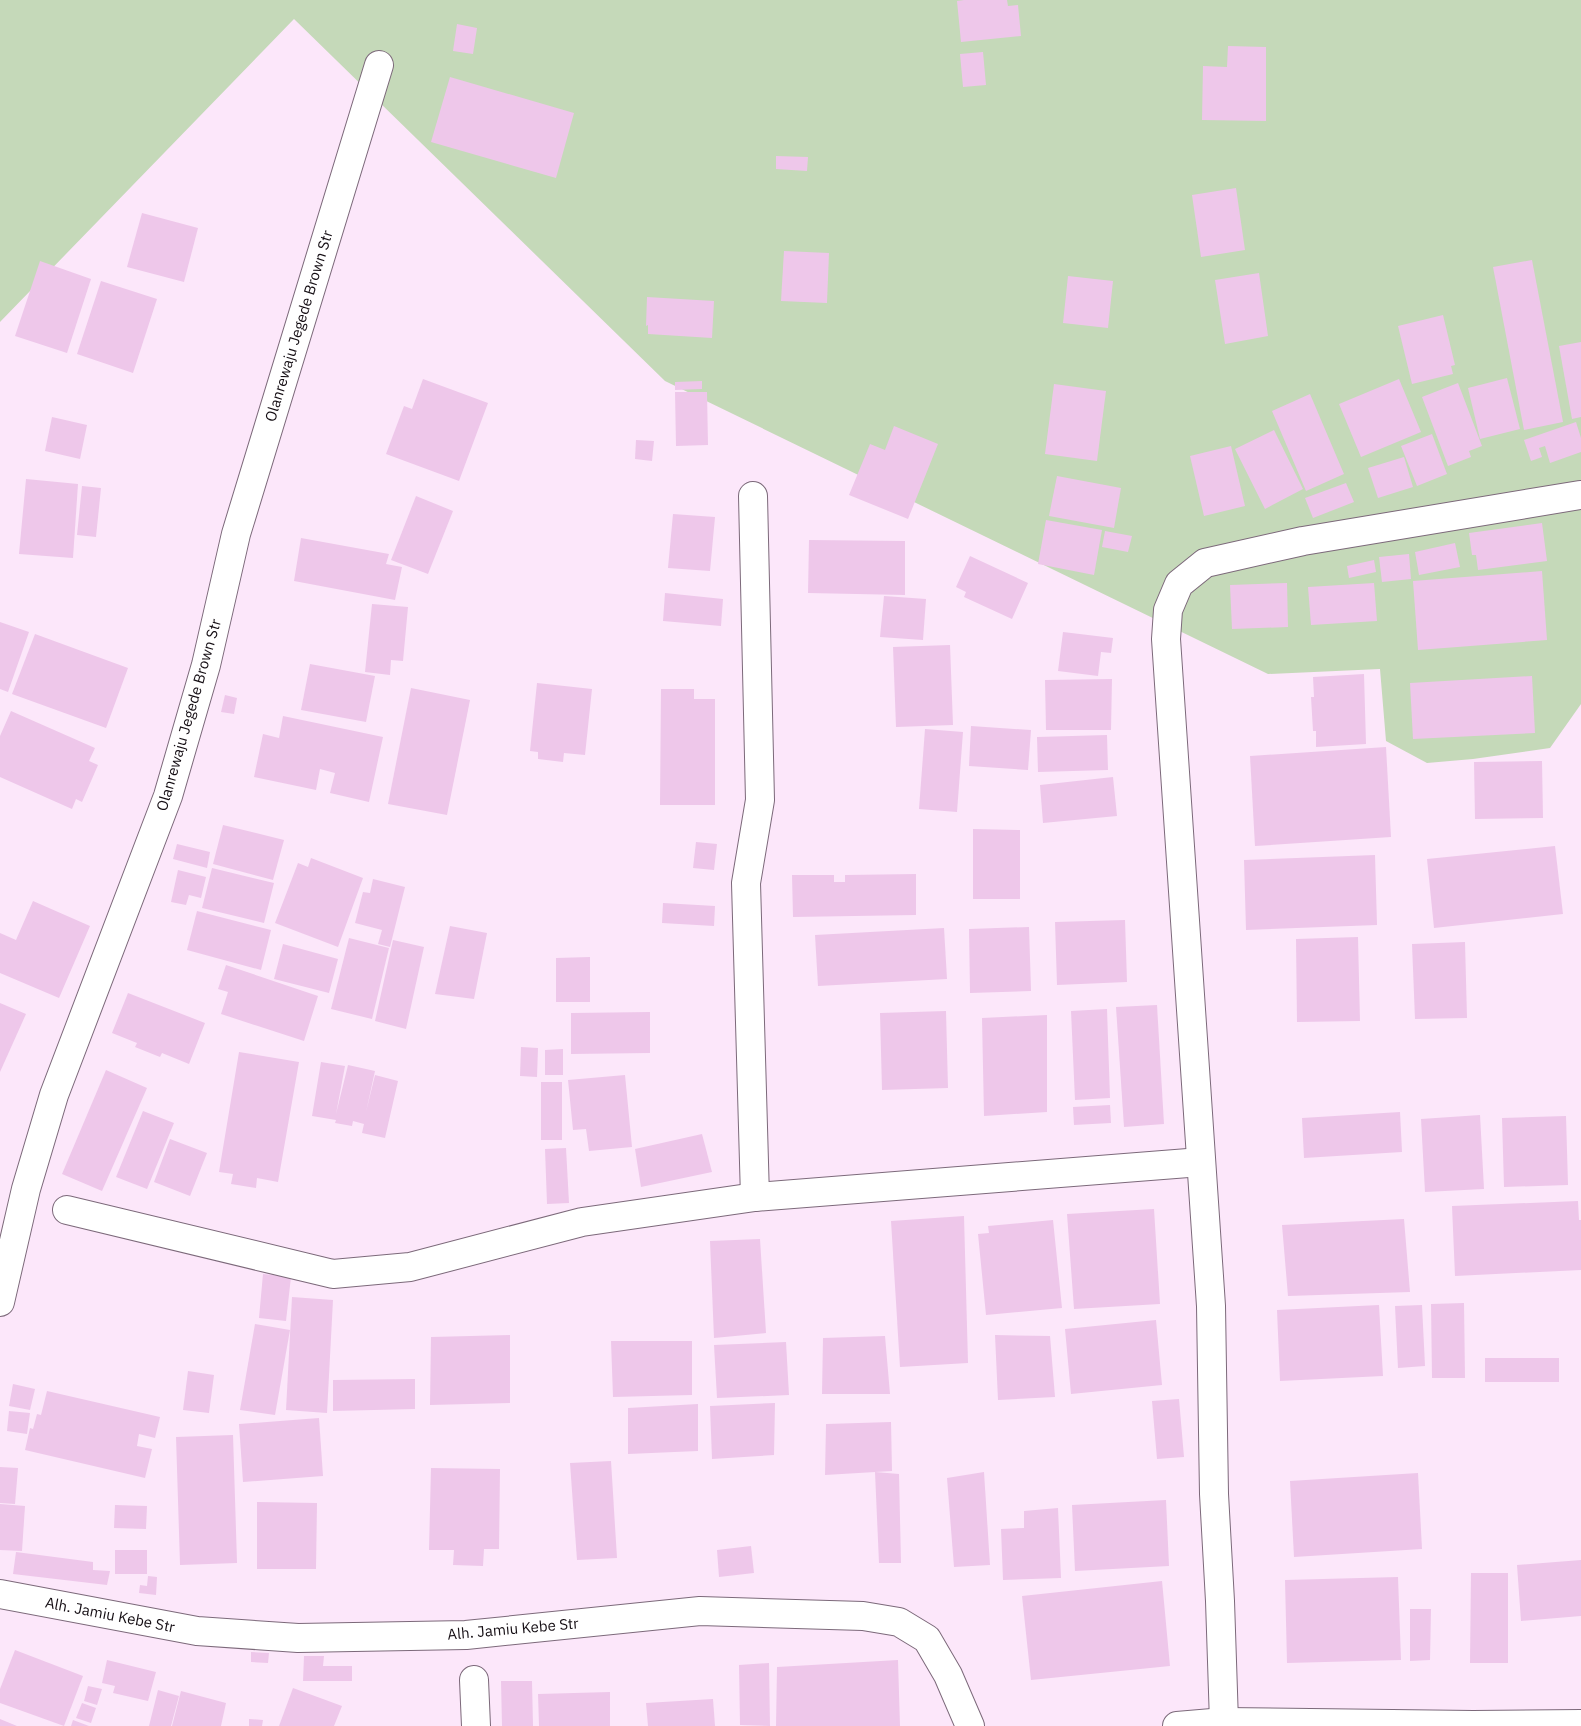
<svg xmlns="http://www.w3.org/2000/svg" width="1581" height="1726" viewBox="0 0 1581 1726" font-family="'IBM Plex Sans',sans-serif">
<style>
.green{fill:#c5d9b9}
.building{fill:#eec7ea}
.lines{fill:none;stroke-linecap:round;stroke-linejoin:round}
.minor-casing{stroke:#7c697a;stroke-width:30}
.minor{stroke:#fff;stroke-width:28}
.labels{text-anchor:middle;stroke-width:4;stroke-linejoin:round;paint-order:stroke}
.street-label{font-size:15px;fill:#140d13;stroke:#fff}
</style>
<rect width="100%" height="100%" fill="#fce7fa"/>
<path class="green" d="M 0,0 L 1581,0 L 1581,704 L 1550,748 L 1473,759 L 1427,763 L 1386,741 L 1380,669 L 1268,674 L 665,381 L 294,19 L 0,322 Z"/>
<g class="building">
<path d="M 964,0 L 1007,0 L 1008,6 L 1018,5 L 1021,36 L 961,42 L 957,1 Z"/>
<path d="M 457,24 L 477,28 L 473,54 L 453,51 Z"/>
<path d="M 1228,46 L 1266,47 L 1266,121 L 1202,120 L 1203,66 L 1227,67 Z"/>
<path d="M 983,52 L 986,85 L 963,87 L 960,54 Z"/>
<path d="M 450,77 L 574,113 L 556,178 L 431,142 Z"/>
<path d="M 776,156 L 808,157 L 807,171 L 776,169 Z"/>
<path d="M 1236,188 L 1245,250 L 1201,257 L 1192,195 Z"/>
<path d="M 142,213 L 198,228 L 184,282 L 127,267 Z"/>
<path d="M 784,251 L 829,253 L 827,303 L 781,301 Z"/>
<path d="M 1532,260 L 1563,422 L 1524,430 L 1493,267 Z"/>
<path d="M 40,261 L 91,279 L 67,353 L 15,336 Z"/>
<path d="M 1259,273 L 1268,336 L 1225,344 L 1215,280 Z"/>
<path d="M 1068,276 L 1113,281 L 1108,328 L 1063,323 Z"/>
<path d="M 101,281 L 157,299 L 133,373 L 77,354 Z"/>
<path d="M 647,297 L 714,301 L 712,338 L 648,334 L 648,325 L 646,326 Z"/>
<path d="M 1443,315 L 1455,365 L 1451,366 L 1453,374 L 1412,384 L 1398,326 Z"/>
<path d="M 1581,342 L 1581,417 L 1572,419 L 1559,346 Z"/>
<path d="M 1507,378 L 1520,429 L 1480,439 L 1468,388 Z"/>
<path d="M 423,379 L 488,403 L 459,481 L 386,454 L 404,406 L 412,409 Z"/>
<path d="M 1399,379 L 1421,432 L 1361,457 L 1339,404 Z"/>
<path d="M 702,381 L 702,389 L 675,390 L 675,382 Z"/>
<path d="M 1458,383 L 1482,446 L 1469,451 L 1471,457 L 1448,466 L 1422,397 Z"/>
<path d="M 1054,384 L 1106,391 L 1097,461 L 1045,454 Z"/>
<path d="M 675,392 L 707,392 L 708,445 L 676,446 Z"/>
<path d="M 1310,394 L 1344,474 L 1306,491 L 1272,411 Z"/>
<path d="M 52,417 L 87,425 L 80,459 L 45,451 Z"/>
<path d="M 1576,422 L 1581,438 L 1581,452 L 1550,463 L 1545,446 L 1539,448 L 1542,457 L 1531,461 L 1524,440 Z"/>
<path d="M 894,426 L 938,444 L 908,519 L 849,495 L 870,444 L 885,450 Z"/>
<path d="M 1274,430 L 1303,489 L 1265,509 L 1235,449 Z"/>
<path d="M 1432,434 L 1447,474 L 1417,486 L 1401,446 Z"/>
<path d="M 636,440 L 654,441 L 652,461 L 635,459 Z"/>
<path d="M 1231,446 L 1245,506 L 1204,516 L 1190,456 Z"/>
<path d="M 1404,457 L 1413,487 L 1378,498 L 1368,468 Z"/>
<path d="M 1057,476 L 1121,488 L 1114,528 L 1049,516 Z"/>
<path d="M 26,479 L 78,484 L 73,558 L 19,554 Z"/>
<path d="M 1346,483 L 1354,502 L 1313,518 L 1305,498 Z"/>
<path d="M 82,486 L 101,488 L 96,537 L 77,535 Z"/>
<path d="M 416,496 L 453,511 L 428,574 L 391,560 Z"/>
<path d="M 673,514 L 715,517 L 710,571 L 668,568 Z"/>
<path d="M 1046,520 L 1102,530 L 1094,575 L 1038,564 Z"/>
<path d="M 1542,523 L 1547,561 L 1478,570 L 1476,555 L 1472,555 L 1469,533 Z"/>
<path d="M 1105,531 L 1132,536 L 1128,552 L 1102,547 Z"/>
<path d="M 301,538 L 389,554 L 386,564 L 402,567 L 395,600 L 294,581 Z"/>
<path d="M 809,540 L 905,541 L 905,595 L 808,593 Z"/>
<path d="M 1455,543 L 1460,567 L 1419,575 L 1415,552 Z"/>
<path d="M 1409,554 L 1411,579 L 1382,582 L 1379,557 Z"/>
<path d="M 970,556 L 1028,583 L 1012,619 L 964,597 L 966,592 L 956,587 Z"/>
<path d="M 1374,560 L 1376,572 L 1349,578 L 1347,566 Z"/>
<path d="M 1542,571 L 1547,640 L 1418,650 L 1413,581 Z"/>
<path d="M 1287,583 L 1288,627 L 1232,629 L 1230,585 Z"/>
<path d="M 1374,583 L 1377,621 L 1311,625 L 1308,587 Z"/>
<path d="M 665,593 L 723,599 L 721,626 L 663,621 Z"/>
<path d="M 884,596 L 926,599 L 923,640 L 880,637 Z"/>
<path d="M 372,604 L 408,607 L 403,661 L 391,660 L 390,675 L 365,672 Z"/>
<path d="M 0,622 L 29,632 L 8,692 L 0,689 Z"/>
<path d="M 1063,632 L 1113,638 L 1111,653 L 1101,652 L 1098,676 L 1058,671 Z"/>
<path d="M 35,634 L 128,668 L 106,728 L 12,694 Z"/>
<path d="M 950,645 L 953,725 L 896,727 L 893,647 Z"/>
<path d="M 310,664 L 375,676 L 366,722 L 301,710 Z"/>
<path d="M 1364,674 L 1366,744 L 1316,747 L 1316,731 L 1313,731 L 1311,697 L 1314,697 L 1313,677 Z"/>
<path d="M 1532,676 L 1535,733 L 1413,739 L 1410,683 Z"/>
<path d="M 1112,679 L 1111,730 L 1046,730 L 1045,680 Z"/>
<path d="M 537,683 L 592,689 L 585,755 L 564,753 L 563,762 L 538,759 L 538,752 L 530,751 Z"/>
<path d="M 411,688 L 470,700 L 447,815 L 388,804 Z"/>
<path d="M 661,689 L 694,689 L 694,699 L 715,699 L 715,805 L 660,805 Z"/>
<path d="M 225,695 L 237,698 L 234,714 L 221,712 Z"/>
<path d="M 11,711 L 95,748 L 89,761 L 98,765 L 82,802 L 76,799 L 72,809 L 0,777 L 0,736 Z"/>
<path d="M 283,716 L 383,737 L 369,802 L 330,793 L 335,773 L 320,769 L 316,790 L 254,777 L 263,734 L 279,738 Z"/>
<path d="M 971,726 L 1031,730 L 1028,770 L 969,766 Z"/>
<path d="M 925,729 L 963,732 L 957,812 L 919,809 Z"/>
<path d="M 1107,735 L 1108,770 L 1038,772 L 1037,737 Z"/>
<path d="M 1386,747 L 1391,837 L 1255,846 L 1250,756 Z"/>
<path d="M 1542,761 L 1543,818 L 1475,819 L 1474,762 Z"/>
<path d="M 1113,777 L 1117,816 L 1043,823 L 1040,785 Z"/>
<path d="M 223,825 L 284,840 L 273,880 L 213,864 Z"/>
<path d="M 973,829 L 1020,830 L 1020,899 L 973,899 Z"/>
<path d="M 696,842 L 717,844 L 714,870 L 693,868 Z"/>
<path d="M 177,844 L 210,852 L 207,868 L 173,859 Z"/>
<path d="M 1555,846 L 1563,914 L 1434,928 L 1427,859 Z"/>
<path d="M 1375,855 L 1377,925 L 1246,930 L 1244,860 Z"/>
<path d="M 311,858 L 363,878 L 338,947 L 275,923 L 298,863 L 308,867 Z"/>
<path d="M 212,868 L 274,883 L 264,923 L 202,908 Z"/>
<path d="M 178,870 L 206,877 L 201,898 L 189,895 L 186,905 L 171,902 Z"/>
<path d="M 916,874 L 916,915 L 793,917 L 792,875 L 834,875 L 834,882 L 845,882 L 845,875 Z"/>
<path d="M 373,879 L 405,887 L 390,947 L 378,944 L 382,930 L 355,923 L 363,892 L 370,893 Z"/>
<path d="M 33,901 L 90,926 L 59,998 L 0,973 L 0,933 L 16,940 Z"/>
<path d="M 663,903 L 715,906 L 714,926 L 662,923 Z"/>
<path d="M 197,911 L 271,930 L 261,970 L 187,950 Z"/>
<path d="M 1125,920 L 1127,982 L 1057,985 L 1055,922 Z"/>
<path d="M 450,926 L 487,933 L 474,999 L 435,994 Z"/>
<path d="M 1029,927 L 1031,991 L 970,993 L 969,929 Z"/>
<path d="M 944,928 L 947,979 L 818,986 L 815,935 Z"/>
<path d="M 1358,937 L 1360,1021 L 1297,1022 L 1296,939 Z"/>
<path d="M 349,938 L 389,948 L 372,1019 L 331,1009 Z"/>
<path d="M 393,940 L 424,947 L 406,1029 L 375,1021 Z"/>
<path d="M 1465,942 L 1467,1018 L 1415,1019 L 1412,944 Z"/>
<path d="M 283,944 L 338,959 L 329,993 L 274,979 Z"/>
<path d="M 590,957 L 590,1002 L 556,1002 L 556,958 Z"/>
<path d="M 226,965 L 318,996 L 304,1041 L 221,1014 L 228,992 L 218,989 Z"/>
<path d="M 128,993 L 205,1023 L 189,1064 L 162,1053 L 160,1057 L 135,1047 L 137,1043 L 112,1033 Z"/>
<path d="M 0,1003 L 26,1014 L 0,1072 Z"/>
<path d="M 1157,1005 L 1164,1124 L 1124,1127 L 1116,1007 Z"/>
<path d="M 1107,1009 L 1110,1098 L 1075,1100 L 1071,1011 Z"/>
<path d="M 946,1011 L 948,1088 L 882,1090 L 880,1013 Z"/>
<path d="M 650,1012 L 650,1053 L 571,1054 L 571,1013 Z"/>
<path d="M 1047,1015 L 1047,1112 L 984,1116 L 982,1018 Z"/>
<path d="M 521,1047 L 538,1048 L 537,1077 L 520,1076 Z"/>
<path d="M 563,1049 L 563,1075 L 545,1075 L 545,1050 Z"/>
<path d="M 239,1052 L 299,1062 L 278,1182 L 257,1178 L 256,1188 L 231,1184 L 233,1174 L 219,1172 Z"/>
<path d="M 321,1062 L 345,1066 L 336,1114 L 348,1065 L 375,1071 L 366,1112 L 375,1075 L 398,1081 L 385,1138 L 362,1133 L 364,1124 L 353,1121 L 352,1126 L 335,1123 L 336,1120 L 312,1116 Z"/>
<path d="M 106,1070 L 147,1088 L 102,1191 L 62,1174 Z"/>
<path d="M 625,1075 L 632,1147 L 589,1151 L 586,1129 L 573,1130 L 568,1080 Z"/>
<rect x="541" y="1082" width="21" height="58"/>
<path d="M 1110,1105 L 1111,1123 L 1074,1125 L 1073,1107 Z"/>
<path d="M 143,1111 L 174,1123 L 147,1189 L 116,1177 Z"/>
<path d="M 1400,1112 L 1402,1152 L 1304,1158 L 1302,1118 Z"/>
<path d="M 1480,1115 L 1484,1189 L 1425,1192 L 1421,1119 Z"/>
<path d="M 1566,1116 L 1568,1185 L 1504,1187 L 1502,1118 Z"/>
<path d="M 702,1134 L 712,1172 L 641,1187 L 635,1149 Z"/>
<path d="M 170,1139 L 207,1153 L 190,1196 L 154,1182 Z"/>
<path d="M 566,1148 L 569,1203 L 547,1204 L 545,1149 Z"/>
<path d="M 1578,1201 L 1579,1220 L 1581,1220 L 1581,1270 L 1455,1276 L 1452,1206 Z"/>
<path d="M 1154,1209 L 1160,1304 L 1074,1309 L 1067,1214 Z"/>
<path d="M 964,1216 L 968,1363 L 900,1367 L 891,1221 Z"/>
<path d="M 1404,1219 L 1410,1292 L 1288,1296 L 1282,1225 Z"/>
<path d="M 1053,1220 L 1062,1308 L 986,1315 L 978,1234 L 989,1233 L 988,1226 Z"/>
<path d="M 760,1239 L 766,1333 L 714,1338 L 710,1241 Z"/>
<path d="M 263,1274 L 291,1277 L 286,1321 L 259,1318 Z"/>
<path d="M 292,1297 L 333,1300 L 327,1413 L 286,1410 Z"/>
<path d="M 1464,1303 L 1465,1378 L 1432,1378 L 1431,1304 Z"/>
<path d="M 1379,1305 L 1383,1376 L 1280,1381 L 1277,1310 Z"/>
<path d="M 1422,1305 L 1425,1366 L 1398,1368 L 1395,1306 Z"/>
<path d="M 1156,1320 L 1162,1385 L 1071,1394 L 1065,1329 Z"/>
<path d="M 255,1324 L 290,1330 L 275,1415 L 240,1410 Z"/>
<path d="M 510,1335 L 510,1403 L 430,1405 L 431,1337 Z"/>
<path d="M 995,1335 L 1050,1336 L 1055,1397 L 998,1400 Z"/>
<path d="M 885,1336 L 890,1394 L 822,1394 L 823,1338 Z"/>
<path d="M 611,1341 L 692,1341 L 692,1395 L 613,1397 Z"/>
<path d="M 786,1342 L 789,1395 L 717,1398 L 714,1345 Z"/>
<rect x="1485" y="1358" width="74" height="24"/>
<path d="M 188,1371 L 214,1375 L 209,1413 L 183,1410 Z"/>
<path d="M 415,1379 L 415,1409 L 333,1411 L 333,1380 Z"/>
<path d="M 13,1384 L 35,1389 L 30,1410 L 9,1406 Z"/>
<path d="M 47,1391 L 160,1417 L 155,1438 L 139,1434 L 137,1446 L 152,1449 L 145,1478 L 25,1450 L 30,1428 L 33,1429 L 37,1414 L 41,1415 Z"/>
<path d="M 1179,1399 L 1184,1457 L 1157,1459 L 1152,1401 Z"/>
<path d="M 775,1403 L 774,1455 L 712,1459 L 710,1406 Z"/>
<path d="M 698,1404 L 698,1451 L 628,1454 L 628,1408 Z"/>
<path d="M 9,1411 L 30,1413 L 27,1434 L 7,1431 Z"/>
<path d="M 319,1418 L 323,1476 L 243,1482 L 239,1424 Z"/>
<path d="M 891,1422 L 892,1471 L 825,1475 L 826,1424 Z"/>
<path d="M 233,1435 L 237,1563 L 180,1565 L 176,1437 Z"/>
<path d="M 611,1461 L 617,1558 L 577,1560 L 570,1463 Z"/>
<path d="M 0,1467 L 18,1468 L 15,1504 L 0,1503 Z"/>
<path d="M 431,1468 L 500,1469 L 499,1549 L 484,1549 L 483,1566 L 453,1565 L 454,1550 L 429,1550 Z"/>
<path d="M 875,1472 L 899,1474 L 901,1563 L 879,1563 Z"/>
<path d="M 984,1472 L 990,1565 L 954,1567 L 947,1478 Z"/>
<path d="M 1418,1473 L 1422,1549 L 1294,1557 L 1290,1481 Z"/>
<path d="M 1166,1500 L 1169,1566 L 1075,1571 L 1072,1505 Z"/>
<path d="M 257,1502 L 317,1503 L 316,1569 L 257,1569 Z"/>
<path d="M 0,1504 L 25,1506 L 22,1551 L 0,1550 Z"/>
<path d="M 115,1505 L 147,1506 L 146,1529 L 114,1528 Z"/>
<path d="M 1058,1508 L 1061,1578 L 1003,1580 L 1001,1529 L 1024,1528 L 1024,1511 Z"/>
<path d="M 751,1546 L 754,1573 L 719,1577 L 717,1550 Z"/>
<rect x="115" y="1550" width="32" height="24"/>
<path d="M 16,1552 L 93,1562 L 93,1570 L 110,1571 L 107,1585 L 13,1574 Z"/>
<path d="M 1581,1560 L 1581,1616 L 1521,1621 L 1517,1565 Z"/>
<path d="M 1471,1573 L 1508,1573 L 1508,1663 L 1470,1663 Z"/>
<path d="M 148,1576 L 157,1577 L 156,1595 L 139,1593 L 140,1585 L 147,1586 Z"/>
<path d="M 1398,1577 L 1401,1660 L 1287,1663 L 1285,1580 Z"/>
<path d="M 1162,1581 L 1170,1666 L 1031,1680 L 1022,1596 Z"/>
<path d="M 1410,1609 L 1431,1609 L 1430,1660 L 1410,1661 Z"/>
<path d="M 15,1650 L 83,1676 L 64,1726 L 0,1703 L 0,1689 Z"/>
<path d="M 251,1652 L 269,1653 L 268,1663 L 251,1662 Z"/>
<path d="M 304,1656 L 324,1656 L 323,1666 L 352,1666 L 352,1681 L 303,1681 Z"/>
<path d="M 107,1660 L 156,1672 L 148,1701 L 113,1693 L 115,1686 L 102,1683 Z"/>
<path d="M 898,1660 L 900,1726 L 776,1726 L 777,1667 Z"/>
<path d="M 769,1663 L 770,1726 L 740,1725 L 739,1665 Z"/>
<path d="M 501,1681 L 532,1681 L 533,1726 L 502,1726 Z"/>
<path d="M 88,1686 L 102,1689 L 97,1705 L 84,1701 Z"/>
<path d="M 293,1688 L 342,1706 L 334,1726 L 279,1726 Z"/>
<path d="M 158,1690 L 179,1696 L 171,1726 L 149,1726 Z"/>
<path d="M 181,1691 L 226,1703 L 221,1726 L 172,1726 Z"/>
<path d="M 610,1692 L 610,1726 L 539,1726 L 538,1694 Z"/>
<path d="M 713,1699 L 715,1726 L 648,1726 L 646,1703 Z"/>
<path d="M 82,1703 L 96,1708 L 91,1723 L 76,1718 Z"/>
<path d="M 0,1719 L 17,1726 L 0,1726 Z"/>
<path d="M 249,1719 L 263,1720 L 262,1726 L 249,1726 Z"/>
<path d="M 73,1720 L 89,1726 L 71,1726 Z"/>
</g>
<g class="lines">
<g class="minor-casing">
<g id="minor">
<path d="M 753,496 L 760,800 L 746,883 L 755,1197"/>
<path d="M 67,1210 L 333,1274 L 410,1267 L 582,1222 L 755,1197 L 1201,1162"/>
<path d="M 0,1302 L 26,1189 L 54,1095 L 168,796 L 206,665 L 236,534 L 379,65"/>
<path d="M 0,1594 L 197,1631 L 298,1638 L 466,1635 L 700,1611 L 863,1616 L 899,1622 L 927,1639 L 948,1675 L 970,1726"/>
<path d="M 474,1680 L 476,1726"/>
<path d="M 1224,1722 L 1220,1601 L 1214,1494 L 1211,1306 L 1166,639 L 1168,610 L 1179,584 L 1205,563 L 1303,541 L 1580,495"/>
<path d="M 1177,1726 L 1224,1722 L 1473,1725 L 1581,1724"/>
</g>
</g>
<use href="#minor" class="minor"/>
</g>
<g class="labels">
<g class="street-label">
<text transform="translate(299 326) rotate(-73)" y="5">Olanrewaju Jegede Brown Str</text>
<text transform="translate(189 715) rotate(-74)" y="5">Olanrewaju Jegede Brown Str</text>
<text transform="translate(110 1615) rotate(11)" y="5">Alh. Jamiu Kebe Str</text>
<text transform="translate(513 1629) rotate(-5)" y="5">Alh. Jamiu Kebe Str</text>
</g>
</g>
</svg>
